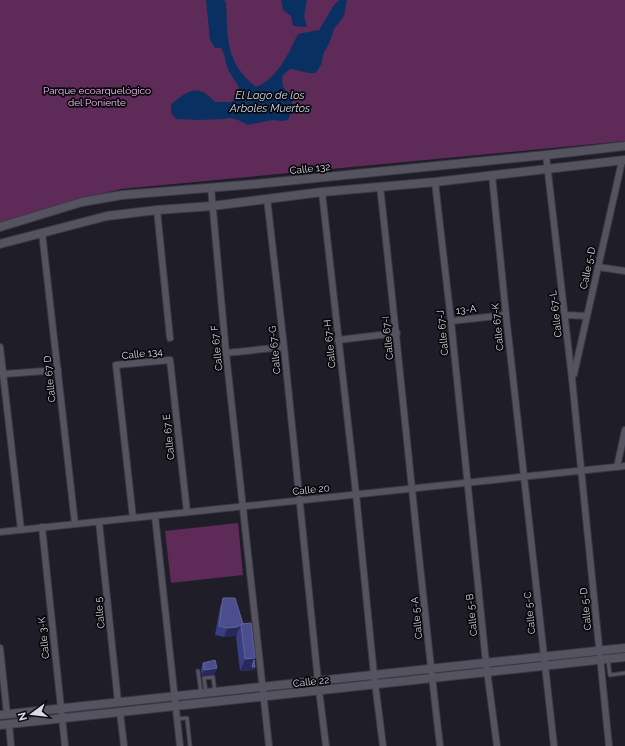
<svg xmlns="http://www.w3.org/2000/svg" width="625" height="746" viewBox="0 0 625 746" font-family="Raleway,sans-serif">
<style>
.green{fill:#5e2b59}
.water{fill:#0a3062}
.lines{fill:none;stroke-linecap:round;stroke-linejoin:round}
.service-casing{stroke:#3b3a43;stroke-width:5}
.minor-casing{stroke:#3b3a43;stroke-width:8}
.tertiary-casing{stroke:#3b3a43;stroke-width:10}
.service{stroke:#555360;stroke-width:3}
.minor{stroke:#555360;stroke-width:6}
.tertiary{stroke:#555360;stroke-width:8}
.wall{fill:#393d82}
.shaded-wall{fill:#27295a}
.building{fill:#4b4e8d;stroke:#61649a}
.labels{text-anchor:middle;stroke-width:3.5;stroke-linejoin:round;paint-order:stroke}
.park-label{font-size:10px;fill:#f8bef0;stroke:#09080d}
.street-label{font-size:10px;fill:#dbdae2;stroke:#09080d}
.water-label{font-size:11px;font-style:italic;fill:#ccd9ed;stroke:#09080d}
</style>
<rect width="100%" height="100%" fill="#1f1d28"/>
<g class="green">
<path d="M 0,0 L 625,0 L 625,141 L 121,189 L 65,203 L 0,223 Z"/>
<path d="M 238,523 L 243,575 L 171,583 L 165,531 Z"/>
</g>
<g class="water">
<path d="M 206,0 L 224,0 L 226,3 C 228,39 225,62 256,87 C 278,78 288,54 298,34 L 319,30 L 334,5 L 339,0 L 347,0 L 344,16 L 334,29 L 330,41 L 323,55 L 322,63 L 316,73 C 307,74 299,70 290,69 L 282,76 L 283,87 L 293,98 L 290,116 L 288,120 L 281,121 L 272,120 L 248,125 L 238,120 L 230,118 L 224,119 L 199,120 L 176,119 L 171,113 L 171,104 C 189,90 198,83 215,102 L 230,102 L 236,99 L 239,87 C 235,81 230,74 227,67 C 225,60 225,54 221,48 L 215,48 L 210,40 Z"/>
<path d="M 281,0 L 307,0 L 304,16 L 307,27 L 293,26 L 291,16 L 283,10 Z"/>
</g>
<g class="lines">
<g class="service-casing">
<g id="service">
<path d="M 608,660 L 610,675 L 625,673"/>
<path d="M 198,671 L 201,693"/>
<path d="M 206,692 L 204,678 L 213,677 L 215,692"/>
<path d="M 177,719 L 187,718 L 190,746"/>
</g>
</g>
<g class="minor-casing">
<g id="minor">
<path d="M 546,155 L 572,379 L 609,746"/>
<path d="M 492,175 L 506,315 L 554,746"/>
<path d="M 435,182 L 451,321 L 486,663 L 497,746"/>
<path d="M 380,186 C 401,373 418,560 440,746"/>
<path d="M 211,188 L 226,353 L 269,746"/>
<path d="M 322,192 L 356,494 L 374,675 L 383,746"/>
<path d="M 267,198 L 284,347 L 318,681"/>
<path d="M 157,210 L 170,338"/>
<path d="M 42,232 L 75,524"/>
<path d="M 598,267 L 625,271"/>
<path d="M 565,315 L 587,316"/>
<path d="M 451,321 L 506,315"/>
<path d="M 338,340 L 397,333"/>
<path d="M 0,347 L 21,530"/>
<path d="M 226,353 L 284,347"/>
<path d="M 4,374 L 58,370"/>
<path d="M 574,374 L 622,161"/>
<path d="M 617,467 L 625,430"/>
<path d="M 155,516 L 180,746"/>
<path d="M 133,518 L 116,365 L 170,360 L 187,512"/>
<path d="M 99,522 L 118,702"/>
<path d="M 42,527 L 65,746"/>
<path d="M 0,532 L 625,466"/>
<path d="M 0,648 L 7,714"/>
<path d="M 319,690 L 326,746"/>
<path d="M 120,712 L 124,746"/>
<path d="M 9,724 L 11,746"/>
</g>
</g>
<g class="tertiary-casing">
<g id="tertiary">
<path d="M 0,227 L 82,202 L 122,195 L 256,184 L 546,155 L 625,146"/>
<path d="M 0,244 L 107,216 L 157,210 L 212,206 L 322,192 L 435,182 L 625,160"/>
<path d="M 0,715 L 625,648"/>
<path d="M 0,725 L 625,657"/>
</g>
</g>
<use href="#service" class="service"/>
<use href="#minor" class="minor"/>
<use href="#tertiary" class="tertiary"/>
</g>
<g class="wall">
<path d="M 223,598 L 243,624 L 255,658 L 254,660 L 255,667 L 254,670 L 240,671 L 236,637 L 237,634 L 234,636 L 224,637 L 215,635 L 220,607 Z"/>
<path d="M 203,663 L 217,668 L 214,675 L 202,676 L 201,669 Z"/>
</g>
<g class="shaded-wall">
<path d="M 241,625 L 237,634 L 234,636 L 224,637 L 227,628 Z"/>
<path d="M 255,658 L 252,667 L 255,667 L 254,670 L 240,671 L 245,659 Z"/>
<path d="M 217,668 L 214,675 L 202,676 L 204,670 Z"/>
</g>
<g class="building">
<path d="M 223,598 L 235,598 L 243,624 L 237,627 L 227,628 L 219,626 Z"/>
<path d="M 251,623 L 255,658 L 245,659 L 241,624 Z"/>
<path d="M 215,660 L 217,668 L 204,670 L 203,663 Z"/>
<path d="M 254,660 L 255,667 L 252,667 Z"/>
</g>
<g class="labels">
<g class="park-label">
<text x="97" y="94">Parque ecoarquelógico<tspan x="97" dy="12">del Poniente</tspan></text>
</g>
<g class="street-label">
<text transform="translate(310 168) rotate(-6)" y="4">Calle 132</text>
<text transform="translate(587 268) rotate(-78)" y="4">Calle 5-D</text>
<text transform="translate(466 309) rotate(-6)" y="4">13-A</text>
<text transform="translate(555 314) rotate(-97)" y="4">Calle 67-L</text>
<text transform="translate(497 327) rotate(-96)" y="4">Calle 67-K</text>
<text transform="translate(442 333) rotate(-96)" y="4">Calle 67-J</text>
<text transform="translate(387 338) rotate(-96)" y="4">Calle 67-I</text>
<text transform="translate(329 344) rotate(-96)" y="4">Calle 67-H</text>
<text transform="translate(216 348) rotate(-96)" y="4">Calle 67 F</text>
<text transform="translate(274 350) rotate(-96)" y="4">Calle 67-G</text>
<text transform="translate(142 353) rotate(-6)" y="4">Calle 134</text>
<text transform="translate(49 379) rotate(-96)" y="4">Calle 67 D</text>
<text transform="translate(168 437) rotate(-96)" y="4">Calle 67 E</text>
<text transform="translate(311 489) rotate(-6)" y="4">Calle 20</text>
<text transform="translate(585 609) rotate(-96)" y="4">Calle 5-D</text>
<text transform="translate(99 613) rotate(-96)" y="4">Calle 5</text>
<text transform="translate(529 613) rotate(-96)" y="4">Calle 5-C</text>
<text transform="translate(471 615) rotate(-96)" y="4">Calle 5-B</text>
<text transform="translate(416 618) rotate(-96)" y="4">Calle 5-A</text>
<text transform="translate(43 638) rotate(-96)" y="4">Calle 3-K</text>
<text transform="translate(311 681) rotate(-6)" y="4">Calle 22</text>
</g>
<g class="water-label">
<text x="270" y="99">El Lago de los<tspan x="270" dy="13">Arboles Muertos</tspan></text>
</g>
</g>
<g transform="translate(32 714) rotate(255)" stroke="#09080d" stroke-width="3" paint-order="stroke">
<path d="M0-3L7 15L0 10L-7 15Z" fill="#dbdae2"/>
<text y="-6" font-size="11" font-weight="bold" text-anchor="middle" fill="#dbdae2">N</text>
</g>
</svg>
